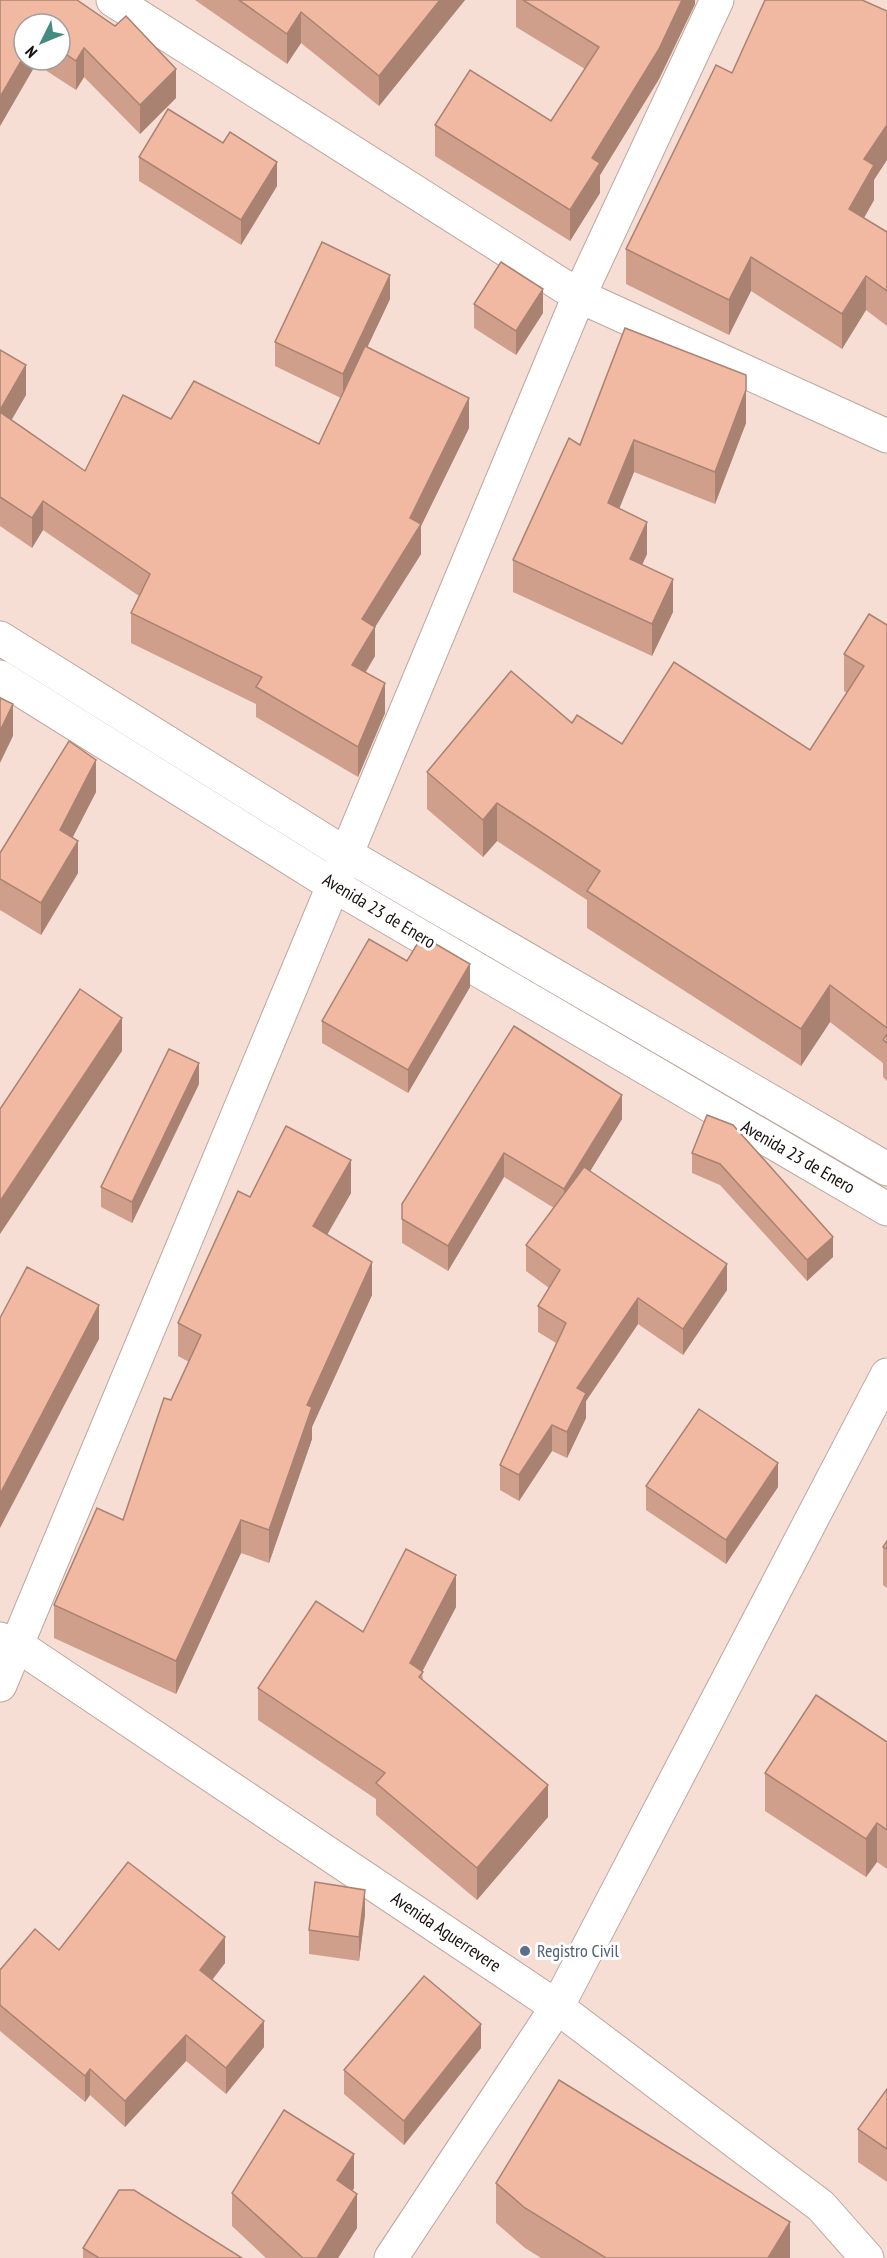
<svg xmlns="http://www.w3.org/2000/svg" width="887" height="2258" viewBox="0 0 887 2258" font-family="'PT Sans Narrow',sans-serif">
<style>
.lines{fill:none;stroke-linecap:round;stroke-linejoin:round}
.minor-casing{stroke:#bda69d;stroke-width:35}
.secondary-casing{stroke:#bda69d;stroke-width:35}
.minor{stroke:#fff;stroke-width:33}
.secondary{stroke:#fff;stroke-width:33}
.wall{fill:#d09f8b;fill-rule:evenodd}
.shaded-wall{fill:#a98271}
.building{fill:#f2b9a2;stroke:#a98271;stroke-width:1.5}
.service-dot{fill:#5c6f8a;stroke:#fff;stroke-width:2}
.labels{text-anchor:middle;stroke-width:6;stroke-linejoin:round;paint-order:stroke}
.street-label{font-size:18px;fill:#150e0b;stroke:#fff}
.service-label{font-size:18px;fill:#4e5e75;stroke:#fff;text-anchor:start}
</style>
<rect width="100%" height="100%" fill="#f6ded4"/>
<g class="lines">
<g class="minor-casing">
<g id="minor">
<path d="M 113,0 L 579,296 L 887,436"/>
<path d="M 0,1639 L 17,1645 L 557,2007 L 821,2206 L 867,2258"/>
<path d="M 0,1685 L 579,296 L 717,0"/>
<path d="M 391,2258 L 557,2007 L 887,1375"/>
</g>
</g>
<g class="secondary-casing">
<g id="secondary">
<path d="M 0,638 L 346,854 L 887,1169"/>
<path d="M 0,677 L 333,885 L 887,1209"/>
</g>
</g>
<use href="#minor" class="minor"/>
<use href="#secondary" class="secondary"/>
</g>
<g class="wall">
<path d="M 0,0 L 77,0 L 115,26 L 126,16 L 176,69 L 176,98 L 140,134 L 84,77 L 76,90 L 36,64 L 0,126 ZM 24,24 L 60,24 L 60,60 L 24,60 Z"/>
<path d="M 195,0 L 465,0 L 379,106 L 301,43 L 287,64 Z"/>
<path d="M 516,0 L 695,0 L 695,4 L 659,79 L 600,175 L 600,193 L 570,241 L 435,156 L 435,125 L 551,121 L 585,69 L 516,27 Z"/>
<path d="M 732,73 L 874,180 L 874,200 L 864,218 L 887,232 L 887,326 L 866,310 L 842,349 L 751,291 L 729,335 L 626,284 L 626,249 Z"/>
<path d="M 139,157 L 277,186 L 241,245 L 139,181 Z"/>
<path d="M 390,299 L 367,347 L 469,428 L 421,526 L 421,554 L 375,627 L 375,656 L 366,672 L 385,713 L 358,777 L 256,717 L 256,704 L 131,643 L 131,613 L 139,596 L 43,530 L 32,548 L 0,526 L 0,350 L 26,395 L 11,420 L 85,471 L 171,419 L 319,444 L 341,398 L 275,366 L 275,342 Z"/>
<path d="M 474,304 L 543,313 L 516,355 L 474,328 Z"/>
<path d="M 746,390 L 746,423 L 715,504 L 634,472 L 619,509 L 647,554 L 642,565 L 673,612 L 652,656 L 513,592 L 513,560 L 580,445 Z"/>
<path d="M 887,625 L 887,1081 L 883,1077 L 883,1063 L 830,1022 L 801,1066 L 587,928 L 587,900 L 497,841 L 483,857 L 427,809 L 427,772 L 572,723 L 622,744 L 810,750 L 847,693 L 844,691 L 844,654 Z"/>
<path d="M 96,792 L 72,838 L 78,873 L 41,935 L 0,910 L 0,853 Z"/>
<path d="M 407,961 L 470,987 L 408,1093 L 322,1043 L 322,1021 Z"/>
<path d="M 514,1026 L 622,1119 L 590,1171 L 727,1290 L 683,1355 L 638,1324 L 586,1401 L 586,1418 L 567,1458 L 552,1451 L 519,1501 L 500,1490 L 500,1465 L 556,1343 L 538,1332 L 538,1306 L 549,1288 L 526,1271 L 526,1245 L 554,1208 L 504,1177 L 448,1271 L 402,1243 L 402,1204 Z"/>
<path d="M 199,1084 L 132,1223 L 101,1207 L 101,1187 Z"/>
<path d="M 707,1115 L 833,1257 L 807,1281 L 720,1185 L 692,1173 L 692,1153 Z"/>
<path d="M 351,1193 L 327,1235 L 372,1295 L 312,1427 L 312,1439 L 269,1563 L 241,1553 L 176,1694 L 54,1638 L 54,1605 L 123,1520 L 189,1362 L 178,1356 L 178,1323 L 250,1197 Z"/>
<path d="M 646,1486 L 778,1487 L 726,1564 L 646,1510 Z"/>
<path d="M 887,1541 L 887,1588 L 883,1585 L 883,1547 Z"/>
<path d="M 456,1607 L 422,1671 L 423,1680 L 548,1817 L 477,1900 L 376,1815 L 376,1799 L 258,1720 L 258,1688 L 363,1632 Z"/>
<path d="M 887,1742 L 887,1869 L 877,1862 L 866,1877 L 765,1811 L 765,1773 Z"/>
<path d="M 365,1914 L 359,1961 L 309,1954 L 309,1930 Z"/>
<path d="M 59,1950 L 225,1963 L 212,1979 L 264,2047 L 226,2094 L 186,2061 L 125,2127 L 90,2095 L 85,2102 L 0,2031 L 0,1970 Z"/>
<path d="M 481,2048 L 404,2145 L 344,2094 L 344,2070 Z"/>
<path d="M 887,2089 L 887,2182 L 858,2162 L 858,2129 Z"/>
<path d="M 496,2183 L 790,2258 L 541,2258 L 525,2248 L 496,2223 Z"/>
<path d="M 354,2188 L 352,2191 L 357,2228 L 338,2258 L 266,2258 L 232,2226 L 232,2193 Z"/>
<path d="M 83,2248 L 242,2258 L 83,2258 Z"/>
</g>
<g class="shaded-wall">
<path d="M 440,0 L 465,0 L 379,106 L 379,76 Z"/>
<path d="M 682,0 L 695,0 L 695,4 L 659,79 L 600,175 L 600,193 L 570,241 L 570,210 L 592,158 Z"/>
<path d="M 301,12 L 301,43 L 287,64 L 287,34 Z"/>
<path d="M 84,48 L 84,77 L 76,90 L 76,61 Z"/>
<path d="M 24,56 L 24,60 L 36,60 L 36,64 L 0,126 L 0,97 Z"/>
<path d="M 176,69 L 176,98 L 140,134 L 140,105 Z"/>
<path d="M 887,125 L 887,160 L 874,180 L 874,200 L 849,244 L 849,209 L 864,159 Z"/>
<path d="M 277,162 L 277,186 L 241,245 L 241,220 Z"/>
<path d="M 751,257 L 751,291 L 729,335 L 729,300 Z"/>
<path d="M 390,275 L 390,299 L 343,399 L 343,374 Z"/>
<path d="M 866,276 L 866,310 L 842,349 L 842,314 Z"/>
<path d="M 543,289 L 543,313 L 516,355 L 516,331 Z"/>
<path d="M 26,365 L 26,395 L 0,440 L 0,410 Z"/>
<path d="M 746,390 L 746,423 L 715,504 L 715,472 Z"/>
<path d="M 469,398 L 469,428 L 421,526 L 421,554 L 375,627 L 375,656 L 352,694 L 352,665 L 362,619 L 410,518 Z"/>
<path d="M 634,440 L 634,472 L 608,536 L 608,503 Z"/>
<path d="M 43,501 L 43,530 L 32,548 L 32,518 Z"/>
<path d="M 647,522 L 647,554 L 630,591 L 630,559 Z"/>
<path d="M 673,579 L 673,612 L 652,656 L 652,624 Z"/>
<path d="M 385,683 L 385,713 L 358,777 L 358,747 Z"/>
<path d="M 13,704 L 13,736 L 0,763 L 0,731 Z"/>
<path d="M 96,760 L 96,792 L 60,862 L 60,830 Z"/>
<path d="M 497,803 L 497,841 L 483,857 L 483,820 Z"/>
<path d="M 78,841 L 78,873 L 41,935 L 41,903 Z"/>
<path d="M 470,964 L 470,987 L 408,1093 L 408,1070 Z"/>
<path d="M 830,985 L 830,1022 L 801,1066 L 801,1029 Z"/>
<path d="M 122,1018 L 122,1051 L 0,1234 L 0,1201 Z"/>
<path d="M 199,1063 L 199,1084 L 132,1223 L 132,1202 Z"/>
<path d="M 622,1095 L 622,1119 L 564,1214 L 564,1189 Z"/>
<path d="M 504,1153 L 504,1177 L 448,1271 L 448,1246 Z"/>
<path d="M 351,1160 L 351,1193 L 313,1259 L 313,1226 Z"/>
<path d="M 833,1237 L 833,1257 L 807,1281 L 807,1260 Z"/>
<path d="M 372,1262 L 372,1295 L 312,1427 L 312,1439 L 269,1563 L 269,1530 L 307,1405 Z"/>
<path d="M 727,1264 L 727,1290 L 683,1355 L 683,1329 Z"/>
<path d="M 638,1298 L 638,1324 L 586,1401 L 586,1418 L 567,1458 L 567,1432 L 577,1388 Z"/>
<path d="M 99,1305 L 99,1339 L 0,1528 L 0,1494 Z"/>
<path d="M 552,1425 L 552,1451 L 519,1501 L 519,1475 Z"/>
<path d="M 778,1463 L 778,1487 L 726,1564 L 726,1540 Z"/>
<path d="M 241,1520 L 241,1553 L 176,1694 L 176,1661 Z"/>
<path d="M 456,1575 L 456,1607 L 410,1695 L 410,1663 Z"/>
<path d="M 548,1785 L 548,1817 L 477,1900 L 477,1868 Z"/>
<path d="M 877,1823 L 877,1862 L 866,1877 L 866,1839 Z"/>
<path d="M 365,1890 L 365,1914 L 359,1961 L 359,1937 Z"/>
<path d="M 225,1937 L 225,1963 L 200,1996 L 200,1970 Z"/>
<path d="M 264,2021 L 264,2047 L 226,2094 L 226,2068 Z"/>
<path d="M 481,2024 L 481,2048 L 404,2145 L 404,2121 Z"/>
<path d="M 186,2035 L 186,2061 L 125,2127 L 125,2101 Z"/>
<path d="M 90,2069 L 90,2095 L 85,2102 L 85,2076 Z"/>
<path d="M 354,2154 L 354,2188 L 337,2213 L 337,2180 Z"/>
<path d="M 357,2194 L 357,2228 L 338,2258 L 317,2258 Z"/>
<path d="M 790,2222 L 790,2258 L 768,2258 Z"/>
</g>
<g class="building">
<path d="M 0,0 L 77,0 L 115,26 L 126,16 L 176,69 L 140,105 L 84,48 L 76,61 L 60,50 L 60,24 L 24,24 L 24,56 L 0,97 Z"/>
<path d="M 239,0 L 440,0 L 379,76 L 301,12 L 287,34 Z"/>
<path d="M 523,0 L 682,0 L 659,49 L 592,158 L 600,163 L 570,210 L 435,125 L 470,70 L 551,121 L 599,47 Z"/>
<path d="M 765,0 L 862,0 L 887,11 L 887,125 L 864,159 L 874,165 L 849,209 L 887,232 L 887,291 L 866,276 L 842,314 L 751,257 L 729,300 L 626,249 L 716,65 L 732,73 Z"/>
<path d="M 168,109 L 223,143 L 230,132 L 277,162 L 241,220 L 139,157 Z"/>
<path d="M 322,242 L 390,275 L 343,374 L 275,342 Z"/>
<path d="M 501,262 L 543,289 L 516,331 L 474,304 Z"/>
<path d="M 625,328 L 746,375 L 746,390 L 715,472 L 634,440 L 608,503 L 647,522 L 630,559 L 673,579 L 652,624 L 513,560 L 569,438 L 580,445 Z"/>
<path d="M 365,346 L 469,398 L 410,518 L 421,524 L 362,619 L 375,627 L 352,665 L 385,683 L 358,747 L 256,687 L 262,677 L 131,613 L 150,574 L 43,501 L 32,518 L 0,497 L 0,412 L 85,471 L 123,395 L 171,419 L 194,381 L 319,444 Z"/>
<path d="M 0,350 L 26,365 L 0,410 Z"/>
<path d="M 869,614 L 887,625 L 887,1028 L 830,985 L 801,1029 L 587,891 L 600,871 L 497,803 L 483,820 L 427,772 L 511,671 L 572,723 L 577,715 L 622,744 L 674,662 L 810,750 L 864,666 L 844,654 Z"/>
<path d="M 0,698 L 13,704 L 0,731 Z"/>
<path d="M 69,741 L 96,760 L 60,830 L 78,841 L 41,903 L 0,879 L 0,853 Z"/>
<path d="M 422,936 L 470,964 L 408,1070 L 322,1021 L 369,939 L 407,961 Z"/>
<path d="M 80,989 L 122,1018 L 0,1201 L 0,1109 Z"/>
<path d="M 514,1026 L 622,1095 L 564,1189 L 504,1153 L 448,1246 L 402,1219 L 402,1204 Z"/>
<path d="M 887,1034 L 887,1043 L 883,1040 Z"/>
<path d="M 169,1049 L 199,1063 L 132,1202 L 101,1187 Z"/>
<path d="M 707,1115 L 733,1125 L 833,1237 L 807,1260 L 720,1164 L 692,1153 Z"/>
<path d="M 286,1126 L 351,1160 L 313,1226 L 372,1262 L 307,1405 L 312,1407 L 269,1530 L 241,1520 L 176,1661 L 54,1605 L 97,1508 L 123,1520 L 164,1398 L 171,1400 L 201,1335 L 178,1323 L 238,1191 L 250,1197 Z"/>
<path d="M 584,1167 L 727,1264 L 683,1329 L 638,1298 L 577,1388 L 586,1393 L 567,1432 L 552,1425 L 519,1475 L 500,1465 L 566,1323 L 538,1306 L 560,1270 L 526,1245 Z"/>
<path d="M 27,1267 L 99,1305 L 0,1494 L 0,1318 Z"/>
<path d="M 699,1409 L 778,1463 L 726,1540 L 646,1486 Z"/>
<path d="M 887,1541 L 887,1549 L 883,1547 Z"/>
<path d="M 406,1549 L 456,1575 L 410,1663 L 423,1672 L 419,1677 L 548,1785 L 477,1868 L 376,1783 L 385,1773 L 258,1688 L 316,1601 L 363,1632 Z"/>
<path d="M 816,1695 L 887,1742 L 887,1830 L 877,1823 L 866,1839 L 765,1773 Z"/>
<path d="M 128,1862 L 225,1937 L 200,1970 L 264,2021 L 226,2068 L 186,2035 L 125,2101 L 90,2069 L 85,2076 L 0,2005 L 0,1970 L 35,1929 L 59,1950 Z"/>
<path d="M 315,1882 L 365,1890 L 359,1937 L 309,1930 Z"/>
<path d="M 424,1976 L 481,2024 L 404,2121 L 344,2070 Z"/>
<path d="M 559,2080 L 790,2222 L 768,2258 L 606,2258 L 525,2208 L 496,2183 Z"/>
<path d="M 887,2089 L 887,2149 L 858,2129 Z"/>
<path d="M 284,2110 L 354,2154 L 337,2180 L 357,2194 L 317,2258 L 303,2258 L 232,2193 Z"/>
<path d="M 119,2190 L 134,2190 L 242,2258 L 99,2258 L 83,2248 Z"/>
</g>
<circle class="service-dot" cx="525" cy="1951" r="6"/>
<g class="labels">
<g class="street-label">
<text transform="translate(379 911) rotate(31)" y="6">Avenida 23 de Enero</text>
<text transform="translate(798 1157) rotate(30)" y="6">Avenida 23 de Enero</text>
<text transform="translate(446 1932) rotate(34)" y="6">Avenida Aguerrevere</text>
</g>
<g class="service-label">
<text x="537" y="1957">Registro Civil</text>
</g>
</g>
<g transform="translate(42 42) rotate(227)"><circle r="28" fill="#ffffff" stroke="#a19f9d" stroke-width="1.5"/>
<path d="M0-4.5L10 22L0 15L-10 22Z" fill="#468b80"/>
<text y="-9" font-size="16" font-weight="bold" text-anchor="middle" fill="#150e0b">N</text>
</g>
</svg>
